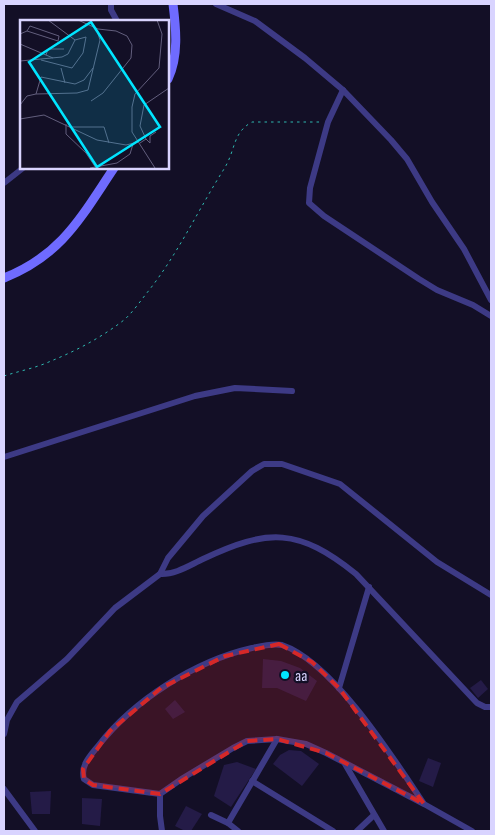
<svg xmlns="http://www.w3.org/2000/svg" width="495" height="835" viewBox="0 0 495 835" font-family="'Sofia Sans Condensed',sans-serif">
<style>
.building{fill:#241b47}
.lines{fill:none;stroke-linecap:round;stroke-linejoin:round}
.path{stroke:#2fb8b0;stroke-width:1;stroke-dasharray:2.5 4;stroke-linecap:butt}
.minor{stroke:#3d3a85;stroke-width:6}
.secondary{stroke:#6f6bff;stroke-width:9}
.marked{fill:#d62828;fill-opacity:0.2;stroke:#d62828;stroke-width:4;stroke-dasharray:10 6;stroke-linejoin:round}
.poi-dot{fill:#00e5ff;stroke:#130f26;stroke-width:2}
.labels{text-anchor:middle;stroke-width:4.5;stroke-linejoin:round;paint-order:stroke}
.poi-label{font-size:16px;fill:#d9d4ff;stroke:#130f26;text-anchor:start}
.inset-road{fill:none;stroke:#625e7d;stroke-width:1}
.view{fill:#00e5ff;fill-opacity:0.15;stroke:#00e5ff;stroke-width:2.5}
.inset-edge{fill:none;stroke:#d9d4ff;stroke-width:2.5}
</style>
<rect width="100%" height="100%" fill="#130f26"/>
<g class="building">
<path d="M 263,659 L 281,661 L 300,668 L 317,681 L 306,701 L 277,688 L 262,688 Z"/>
<path d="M 481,680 L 488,689 L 478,698 L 470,688 Z"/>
<path d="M 175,700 L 185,712 L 173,719 L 165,709 Z"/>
<path d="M 289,750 L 301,751 L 319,764 L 302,786 L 273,764 L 280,755 Z"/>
<path d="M 428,758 L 441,763 L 433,787 L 419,781 Z"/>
<path d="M 237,762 L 256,769 L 231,807 L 214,796 L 224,765 Z"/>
<path d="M 51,791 L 50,814 L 32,814 L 30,792 Z"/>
<path d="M 82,798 L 102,799 L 100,826 L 82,824 Z"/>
<path d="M 186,806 L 202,814 L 191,831 L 185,831 L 175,826 Z"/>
</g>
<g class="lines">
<path class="path" d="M 4,376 C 19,371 36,368 51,361 C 76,351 102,337 124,320 C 132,313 139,303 146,294 C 177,256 198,210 224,169 C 236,150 232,133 252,122 L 322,122"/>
<g class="minor">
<path d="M 111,4 L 111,10 L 117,21"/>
<path d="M 216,4 L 255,21 L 305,58 L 343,90 L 391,140 L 407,159 L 432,202 L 464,249 L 491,300"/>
<path d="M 343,90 L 328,122 L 310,188 L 309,203 L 324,216 L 419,279 L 437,290 L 473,305 L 491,316"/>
<path d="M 4,183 L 23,168"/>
<path d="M 4,457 L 195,396 L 235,388 L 292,391"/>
<path d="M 160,574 C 175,575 190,565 203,559 C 268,528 299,528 356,574 L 477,703 L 485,707 L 491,707"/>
<path d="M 339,688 L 369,587"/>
<path d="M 4,734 L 7,720 L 17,702 L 67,659 L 115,608 L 160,574 L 168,558 L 203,516 L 252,471 L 264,464 L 282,464 L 340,484 L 437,562 L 491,595"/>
<path d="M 345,764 L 384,831"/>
<path d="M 252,781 L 333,831"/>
<path d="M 4,789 L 35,831"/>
<path d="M 160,794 L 160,816 L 162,831"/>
<path d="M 424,804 C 394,759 333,662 282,645 C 273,643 261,646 252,648 C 195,661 134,700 98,746 C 90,756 80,766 84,779 L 93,785 L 160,794 L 183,778 L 233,748 L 247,741 L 277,739 L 306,744 L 326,753 L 424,804 L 472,831"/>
<path d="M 211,815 L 228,823 L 238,831"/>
<path d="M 228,823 L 277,739"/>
<path d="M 357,831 L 374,815"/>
</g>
<g class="secondary">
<path d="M 168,79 C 179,56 176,28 173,4"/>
<path d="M 4,278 C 62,255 81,217 114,168"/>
</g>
</g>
<path class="marked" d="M 279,644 L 312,662 L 339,688 L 424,804 L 326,753 L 277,739 L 247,741 L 160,794 L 93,785 L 84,779 L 83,769 L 110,731 L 161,688 L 225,656 Z"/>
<circle class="poi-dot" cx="285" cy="675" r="5"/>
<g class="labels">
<g class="poi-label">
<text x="295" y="681">aa</text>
</g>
</g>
<g transform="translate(20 20)">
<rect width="149" height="149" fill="#130f26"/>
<path class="inset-road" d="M 28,0 L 55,20M 58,0 L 78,9 L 96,11 L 107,16 L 112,25 L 111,38 L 83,73 L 71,81M 0,14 L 7,11 L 10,6 L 39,16 L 38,21 L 7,11M 0,24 L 33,38M 26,35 L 28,29 L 44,29M 0,41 L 42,37 L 48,34 L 55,20 L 66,17 L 63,33 L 52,48 L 21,40M 41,48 L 45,63M 73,48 L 64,60 L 55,64 L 21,57 L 16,74 L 57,73 L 68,70 L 80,20 L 76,8M 0,85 L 7,76 L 16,74M 0,99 L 24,95 L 77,120 L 106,125 L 118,122M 46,104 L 46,114 L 66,133 L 76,148M 51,107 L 84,107 L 89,123M 126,119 L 120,106 L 124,85 L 149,68M 120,123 L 126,119 L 130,123 L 130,116 L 136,112M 70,148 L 97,143 L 110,134 L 113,124M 135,148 L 112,112 L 112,87 L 115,74 L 139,48 L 142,14 L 137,0"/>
<path class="view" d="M 71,2 L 140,107 L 77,147 L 9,42 Z"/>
<rect width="149" height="149" class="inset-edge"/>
</g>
<rect width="495" height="835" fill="none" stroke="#d9d4ff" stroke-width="10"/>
</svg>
